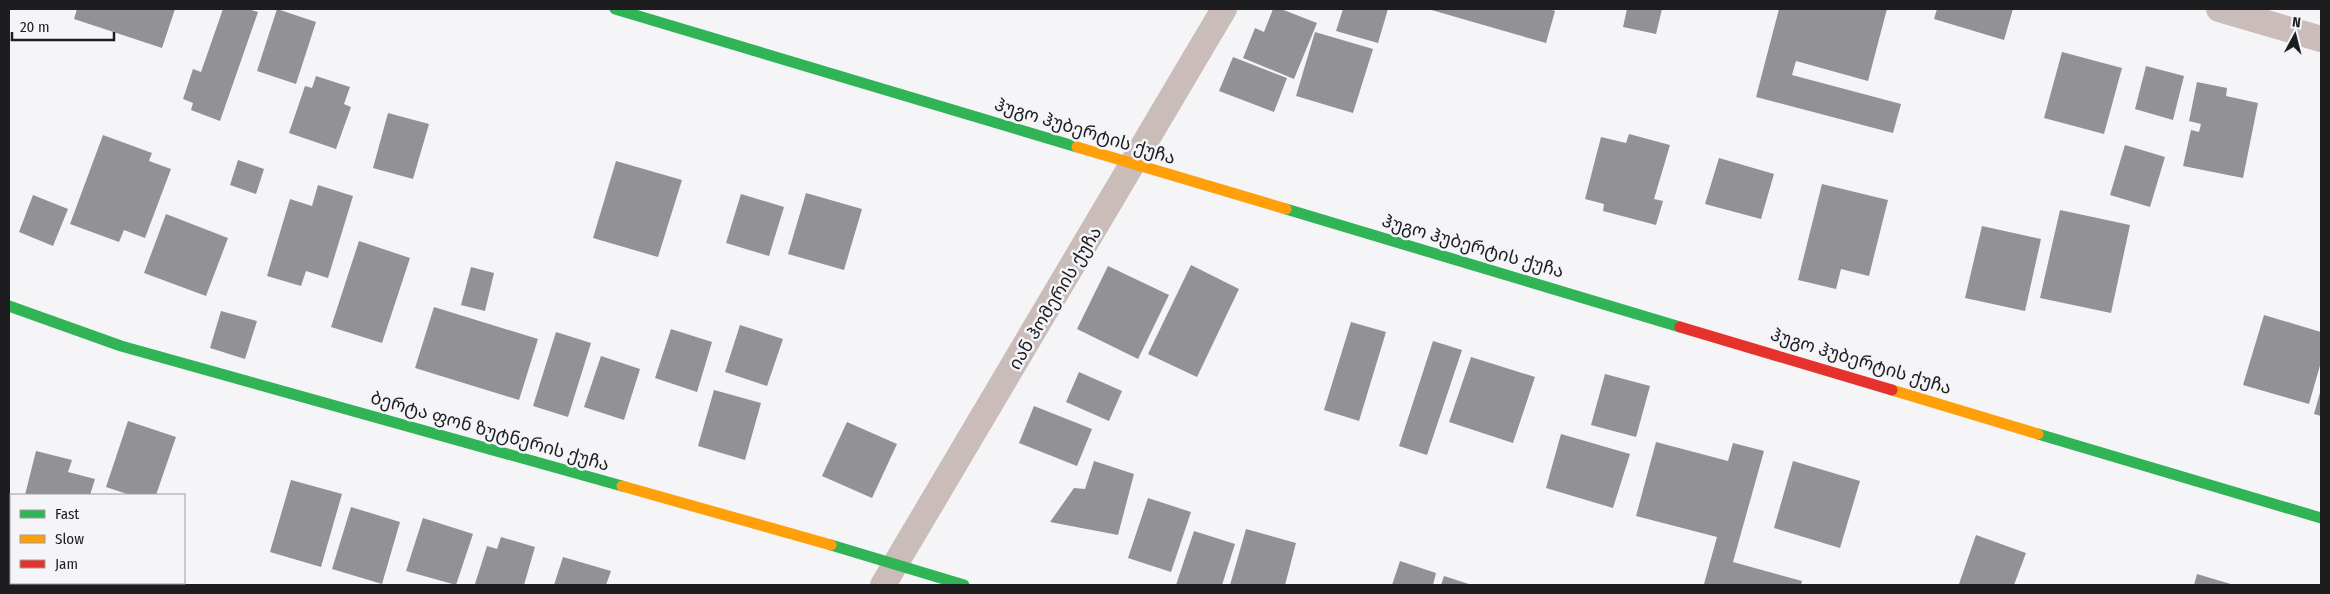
<svg xmlns="http://www.w3.org/2000/svg" width="2330" height="594" viewBox="0 0 2330 594" font-family="'Fira Sans Condensed','Noto Sans Georgian',sans-serif">
<style>
.building{fill:#929294}
.lines{fill:none;stroke-linecap:round;stroke-linejoin:round}
.street{stroke:#c9bcb9;stroke-width:26}
.fast{stroke:#30b455;stroke-width:11}
.slow{stroke:#ff9f0a;stroke-width:11}
.jam{stroke:#e5322d;stroke-width:11}
.labels{text-anchor:middle;stroke-width:5;stroke-linejoin:round;paint-order:stroke}
.street-label{font-size:18px;fill:#1d1d1f;stroke:#f4f4f9}
</style>
<rect width="100%" height="100%" fill="#f5f5f8"/>
<g class="building">
<path d="M 77,9 L 175,9 L 162,48 L 74,19 Z"/>
<path d="M 223,9 L 248,9 L 258,12 L 220,121 L 191,110 L 193,103 L 183,99 L 193,69 L 201,72 Z"/>
<path d="M 277,9 L 316,22 L 296,84 L 257,71 Z"/>
<path d="M 1273,9 L 1281,9 L 1317,23 L 1294,79 L 1243,58 L 1255,28 L 1264,32 Z"/>
<path d="M 1343,9 L 1388,9 L 1378,43 L 1336,31 Z"/>
<path d="M 1428,9 L 1549,9 L 1555,11 L 1546,43 Z"/>
<path d="M 1627,9 L 1662,9 L 1656,34 L 1623,27 Z"/>
<path d="M 1779,9 L 1887,9 L 1868,81 L 1796,61 L 1792,75 L 1901,104 L 1893,133 L 1756,97 Z"/>
<path d="M 1937,9 L 2013,9 L 2004,40 L 1934,19 Z"/>
<path d="M 1315,32 L 1373,49 L 1353,113 L 1296,96 Z"/>
<path d="M 2062,52 L 2122,68 L 2104,134 L 2044,118 Z"/>
<path d="M 1233,57 L 1287,78 L 1274,112 L 1219,91 Z"/>
<path d="M 2146,66 L 2184,76 L 2173,120 L 2135,109 Z"/>
<path d="M 316,76 L 350,87 L 344,104 L 351,107 L 336,149 L 289,133 L 305,86 L 312,88 Z"/>
<path d="M 2197,82 L 2227,88 L 2226,96 L 2258,103 L 2243,178 L 2183,166 L 2191,130 L 2199,132 L 2201,124 L 2189,121 Z"/>
<path d="M 388,113 L 429,124 L 413,179 L 373,168 Z"/>
<path d="M 1629,134 L 1670,145 L 1654,199 L 1663,201 L 1656,225 L 1603,211 L 1604,204 L 1585,199 L 1601,137 L 1626,143 Z"/>
<path d="M 103,135 L 152,153 L 149,161 L 171,169 L 145,238 L 124,230 L 119,242 L 70,224 Z"/>
<path d="M 2125,145 L 2165,157 L 2150,207 L 2110,195 Z"/>
<path d="M 1719,158 L 1774,174 L 1761,219 L 1705,204 Z"/>
<path d="M 238,160 L 264,169 L 256,194 L 230,185 Z"/>
<path d="M 616,161 L 682,180 L 658,257 L 593,238 Z"/>
<path d="M 1822,184 L 1888,200 L 1869,276 L 1841,269 L 1836,289 L 1798,280 Z"/>
<path d="M 318,185 L 353,196 L 328,278 L 306,271 L 301,286 L 267,276 L 290,199 L 312,206 Z"/>
<path d="M 806,193 L 862,209 L 844,270 L 788,254 Z"/>
<path d="M 741,194 L 784,207 L 769,256 L 726,243 Z"/>
<path d="M 33,195 L 68,209 L 53,246 L 19,232 Z"/>
<path d="M 2060,210 L 2130,225 L 2111,313 L 2040,298 Z"/>
<path d="M 166,214 L 228,238 L 206,296 L 144,273 Z"/>
<path d="M 1982,226 L 2041,239 L 2025,311 L 1965,298 Z"/>
<path d="M 359,241 L 410,258 L 382,343 L 331,327 Z"/>
<path d="M 1191,265 L 1239,289 L 1197,377 L 1148,354 Z"/>
<path d="M 1108,266 L 1169,295 L 1138,359 L 1077,329 Z"/>
<path d="M 471,267 L 494,273 L 485,311 L 461,305 Z"/>
<path d="M 434,307 L 538,339 L 519,400 L 415,368 Z"/>
<path d="M 221,311 L 257,321 L 245,359 L 210,348 Z"/>
<path d="M 2264,315 L 2321,332 L 2321,362 L 2309,404 L 2243,385 Z"/>
<path d="M 1351,322 L 1386,332 L 1359,421 L 1324,410 Z"/>
<path d="M 740,325 L 783,339 L 767,386 L 725,372 Z"/>
<path d="M 671,329 L 712,342 L 697,392 L 655,378 Z"/>
<path d="M 556,332 L 591,343 L 568,417 L 533,406 Z"/>
<path d="M 1433,341 L 1462,350 L 1427,455 L 1399,446 Z"/>
<path d="M 601,356 L 640,369 L 624,420 L 584,407 Z"/>
<path d="M 1471,357 L 1535,377 L 1513,443 L 1449,422 Z"/>
<path d="M 1079,372 L 1122,391 L 1109,421 L 1066,402 Z"/>
<path d="M 1605,374 L 1650,386 L 1636,437 L 1591,425 Z"/>
<path d="M 2321,389 L 2321,416 L 2314,414 Z"/>
<path d="M 714,390 L 761,403 L 745,460 L 698,446 Z"/>
<path d="M 1034,406 L 1092,429 L 1077,466 L 1019,443 Z"/>
<path d="M 128,421 L 176,437 L 156,495 L 130,495 L 106,487 Z"/>
<path d="M 847,422 L 897,444 L 872,498 L 822,476 Z"/>
<path d="M 1561,434 L 1630,454 L 1613,508 L 1546,488 Z"/>
<path d="M 1656,442 L 1728,461 L 1733,443 L 1764,451 L 1733,562 L 1802,581 L 1801,585 L 1704,584 L 1717,537 L 1636,516 Z"/>
<path d="M 36,451 L 72,460 L 68,472 L 95,479 L 90,495 L 25,495 Z"/>
<path d="M 1094,461 L 1134,474 L 1118,535 L 1050,522 L 1074,488 L 1085,489 Z"/>
<path d="M 1793,461 L 1860,481 L 1840,548 L 1774,528 Z"/>
<path d="M 291,480 L 342,494 L 321,567 L 270,552 Z"/>
<path d="M 1148,498 L 1191,512 L 1171,572 L 1128,558 Z"/>
<path d="M 351,507 L 400,522 L 382,584 L 332,569 Z"/>
<path d="M 423,518 L 473,534 L 456,585 L 406,571 Z"/>
<path d="M 1246,529 L 1296,543 L 1285,585 L 1230,585 Z"/>
<path d="M 1194,531 L 1235,544 L 1222,585 L 1176,585 Z"/>
<path d="M 1976,535 L 2026,553 L 2014,585 L 1959,584 Z"/>
<path d="M 501,537 L 535,547 L 524,585 L 475,584 L 487,546 L 497,549 Z"/>
<path d="M 563,557 L 611,571 L 606,585 L 554,585 Z"/>
<path d="M 1400,561 L 1436,573 L 1433,585 L 1392,585 Z"/>
<path d="M 2197,574 L 2234,585 L 2194,585 Z"/>
<path d="M 1444,576 L 1472,585 L 1441,585 Z"/>
</g>
<g class="lines">
<g class="street">
<path d="M 2219,9 L 2321,39"/>
<path d="M 883,585 L 1224,9"/>
</g>
<g class="fast">
<path d="M 615,9 L 1077,147"/>
<path d="M 1286,209 L 1680,327"/>
<path d="M 9,306 L 121,346 L 622,486"/>
<path d="M 2038,434 L 2321,518"/>
<path d="M 831,545 L 964,585"/>
</g>
<g class="slow">
<path d="M 1077,147 L 1286,209"/>
<path d="M 1892,390 L 2038,434"/>
<path d="M 622,486 L 831,545"/>
</g>
<path class="jam" d="M 1680,327 L 1892,390"/>
</g>
<g class="labels">
<g class="street-label">
<text transform="translate(1085 131) rotate(17)" y="6">ჰუგო ჰუბერტის ქუჩა</text>
<text transform="translate(1473 246) rotate(16)" y="6">ჰუგო ჰუბერტის ქუჩა</text>
<text transform="translate(1055 298) rotate(-59)" y="6">იან ჰომერის ქუჩა</text>
<text transform="translate(1861 361) rotate(17)" y="6">ჰუგო ჰუბერტის ქუჩა</text>
<text transform="translate(490 431) rotate(16)" y="6">ბერტა ფონ ზუტნერის ქუჩა</text>
</g>
</g>
<rect width="2330" height="594" fill="none" stroke="#1d1d1f" stroke-width="20"/>
<rect x="10" y="494" width="175" height="90" fill="#f4f4f9" stroke="#9e9ea2"/>
<rect x="20" y="510" width="25" height="8" fill="#30b455" stroke="#9e9ea2"/>
<text x="55" y="519" font-size="15" fill="#1d1d1f">Fast</text>
<rect x="20" y="535" width="25" height="8" fill="#ff9f0a" stroke="#9e9ea2"/>
<text x="55" y="544" font-size="15" fill="#1d1d1f">Slow</text>
<rect x="20" y="560" width="25" height="8" fill="#e5322d" stroke="#9e9ea2"/>
<text x="55" y="569" font-size="15" fill="#1d1d1f">Jam</text>
<g transform="translate(2295 35) rotate(7)" stroke="#f4f4f9" stroke-width="4" paint-order="stroke">
<path d="M0-4L9 19L0 12L-9 19Z" fill="#1d1d1f"/>
<text y="-8" font-size="14" font-weight="bold" text-anchor="middle" fill="#1d1d1f">N</text>
</g>
<path d="M12 32v8h102v-8" fill="none" stroke="#1d1d1f" stroke-width="2.5"/>
<text x="20" y="32" font-size="15" fill="#1d1d1f" stroke="#f4f4f9" stroke-width="4" paint-order="stroke">20 m</text>
</svg>
